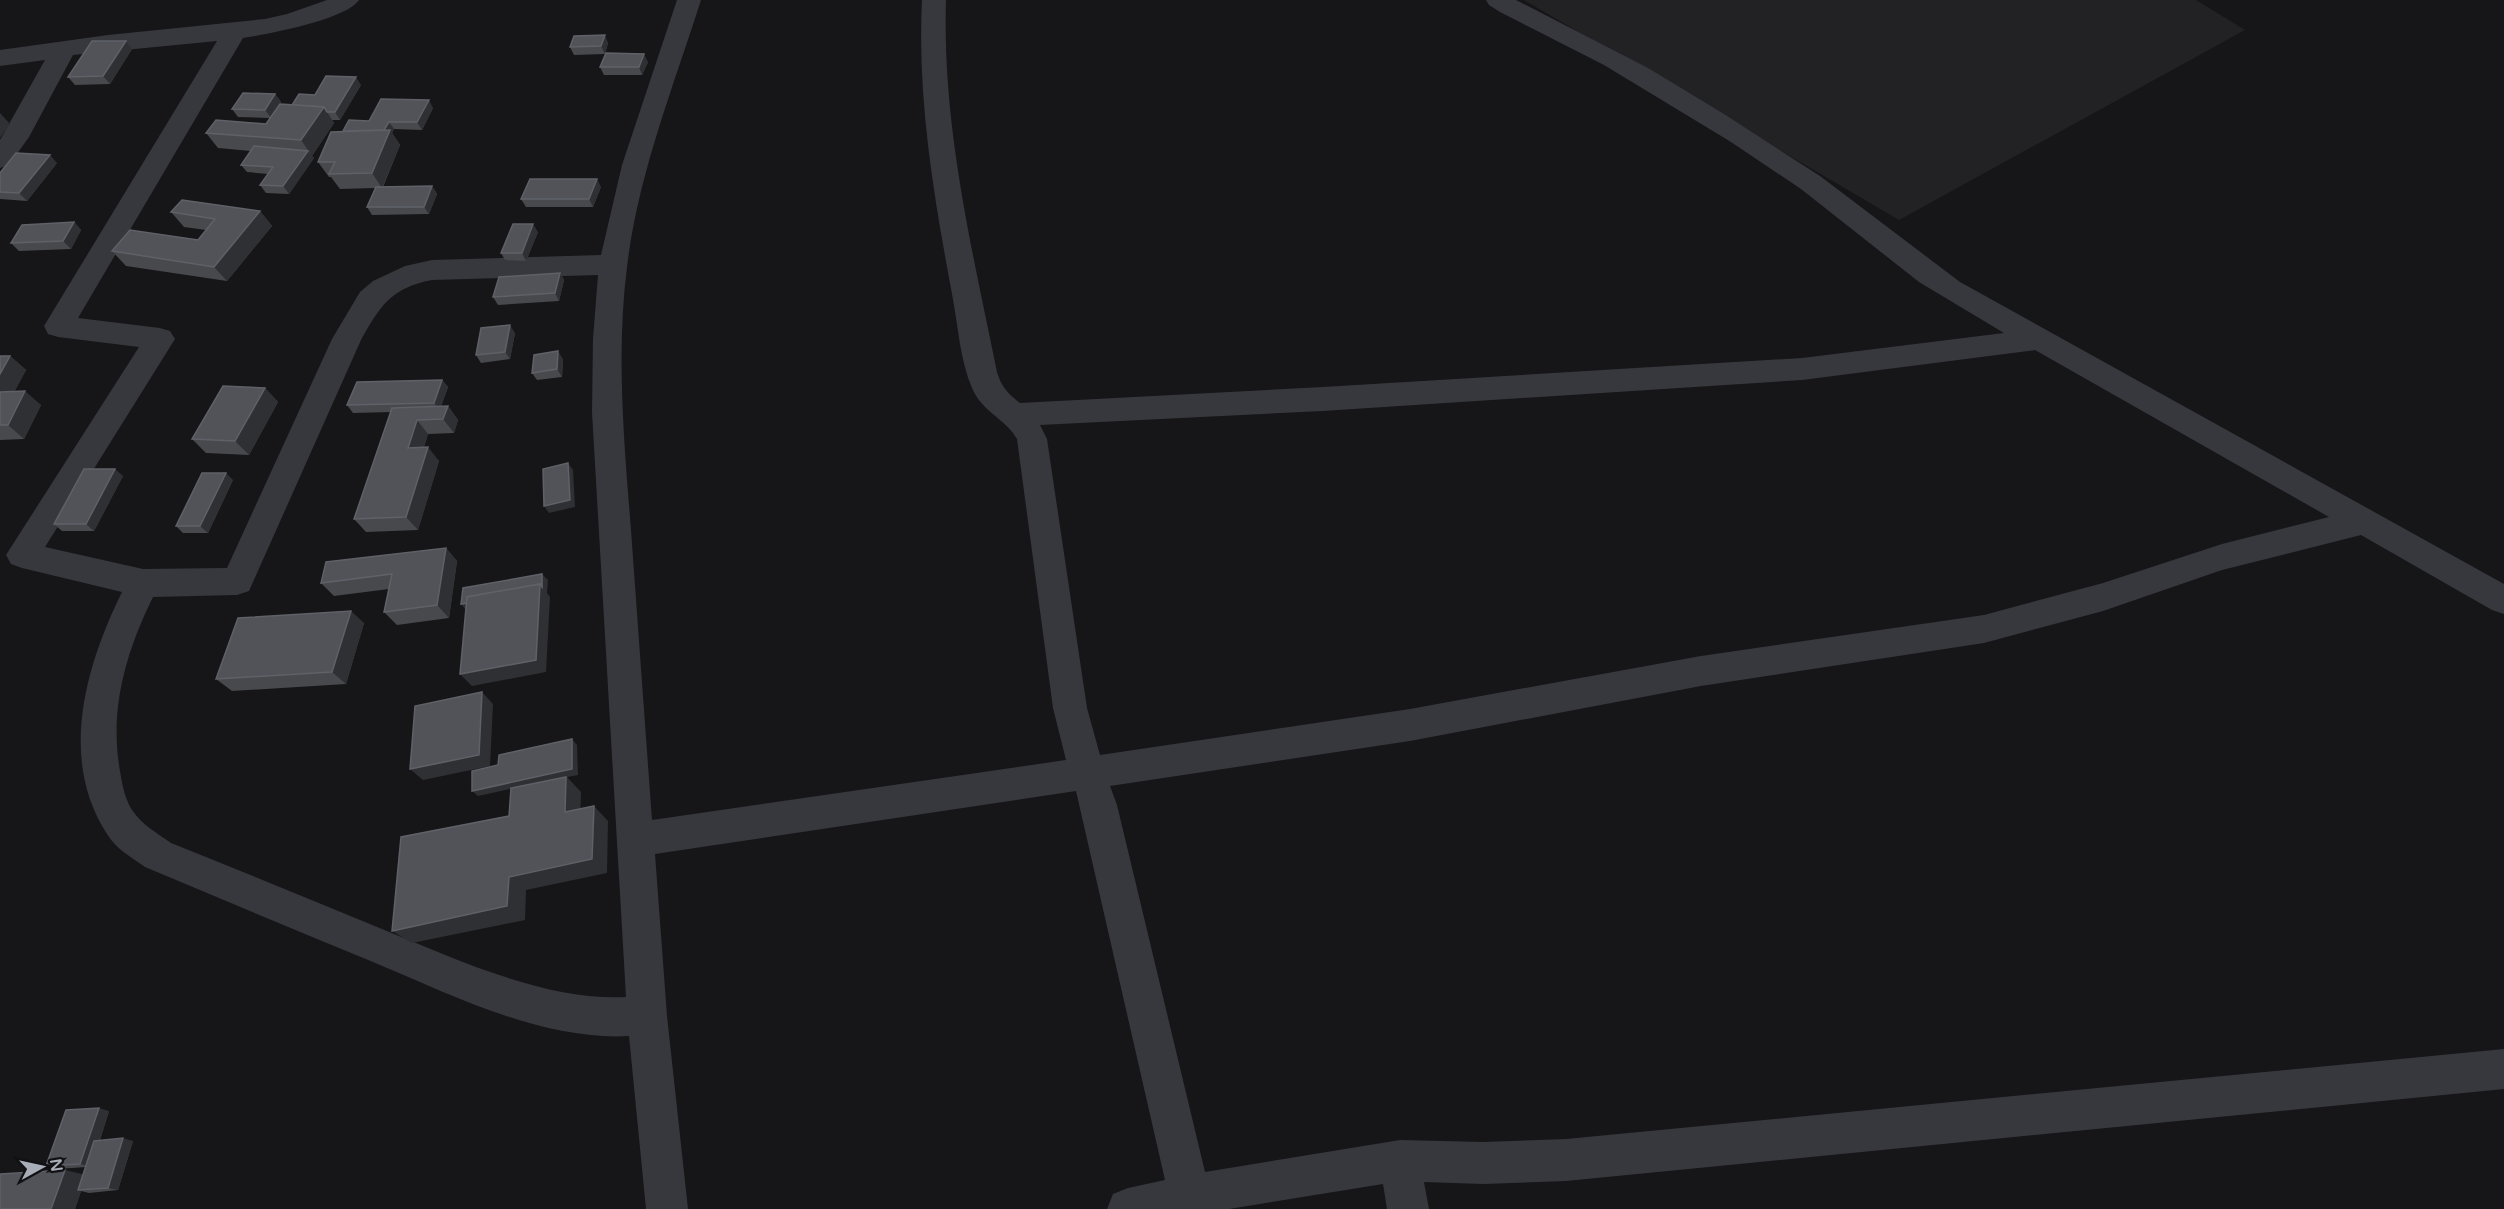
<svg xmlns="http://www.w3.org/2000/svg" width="2504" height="1209" viewBox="0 0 2504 1209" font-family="'Varela Round',sans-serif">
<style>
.built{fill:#222225}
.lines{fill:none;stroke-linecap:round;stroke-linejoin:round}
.minor{fill:#37383d;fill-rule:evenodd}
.wall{fill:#47494d}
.shaded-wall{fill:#2f3033}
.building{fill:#525359;stroke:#5f6168;stroke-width:1.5}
</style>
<rect width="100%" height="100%" fill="#161618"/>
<path class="built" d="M 1524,0 L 2196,0 L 2245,30 L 1899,220 Z"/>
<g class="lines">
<path class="minor" d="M 327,0 L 359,0 C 345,20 268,34 243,38 L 78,318 L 160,328 L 170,331 L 175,339 L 45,547 L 143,569 L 227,568 L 332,339 L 360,292 L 373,281 L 405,266 L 432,260 L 601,255 L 622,165 L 677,0 L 701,0 C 673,88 638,175 627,267 C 616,354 624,442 631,530 C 638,627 645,724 652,820 L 1066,760 L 1053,708 L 1017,439 C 1006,419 982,412 972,388 C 960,360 958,325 952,294 C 934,197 917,99 922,0 L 946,0 C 942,126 972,249 997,372 C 1001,386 1008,394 1020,403 L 1323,387 L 1802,358 L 2004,333 L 1919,282 L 1801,189 L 1731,142 L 1604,65 L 1500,12 L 1489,5 L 1486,0 L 1516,0 L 1648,68 L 1724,114 L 1820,176 L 1960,282 L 2504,584 L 2504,614 L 2492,610 L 2361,535 L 2222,570 L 2103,611 L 1984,643 L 1701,686 L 1410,741 L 1110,786 L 1117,805 L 1205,1172 L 1400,1140 L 1483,1142 L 1566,1139 L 2504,1049 L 2504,1089 L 1566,1181 L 1483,1184 L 1424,1182 L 1429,1209 L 1387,1209 L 1383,1184 L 1229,1209 L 1107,1209 L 1113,1194 L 1128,1188 L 1165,1180 L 1076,791 L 655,854 L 667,1016 L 688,1209 L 646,1209 L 629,1036 C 542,1041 452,995 373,962 C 297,931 221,899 145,867 C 131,857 116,849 107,834 C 58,759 86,665 122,592 L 22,568 L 11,564 L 6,555 L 139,347 L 58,337 L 48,334 L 44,326 L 217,41 L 73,55 L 29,137 L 9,165 L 0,168 L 0,140 L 45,60 L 0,66 L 0,50 L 108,35 L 265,19 L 287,14 ZM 598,275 L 593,339 L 592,412 L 626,997 C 545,1001 456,959 382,929 C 312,900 241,871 171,843 C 157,833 142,825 132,810 C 125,799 122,784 120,771 C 109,709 126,652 153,597 L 237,595 L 249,591 L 361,340 C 380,306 391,288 432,280 ZM 2035,350 L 2329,517 L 2222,544 L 2103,583 L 1984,615 L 1701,656 L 1410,709 L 1100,755 L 1087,708 L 1047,439 L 1040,425 L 1323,411 L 1802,380 Z"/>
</g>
<g class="wall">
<path d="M 608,43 L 605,54 L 574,55 L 570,47 Z"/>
<path d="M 132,49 L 110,84 L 75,85 L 68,77 Z"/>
<path d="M 648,62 L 642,75 L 604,75 L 600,67 Z"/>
<path d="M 361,85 L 340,120 L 332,120 L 334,123 L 312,156 L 314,158 L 289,194 L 266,193 L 260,185 L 268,174 L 247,172 L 241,165 L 251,151 L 218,148 L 206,133 L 266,124 L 270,118 L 238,117 L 232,109 L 275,94 L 281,102 L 276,110 L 292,105 L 315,95 Z"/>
<path d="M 433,108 L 422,130 L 394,129 L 392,133 L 400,145 L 383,187 L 432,186 L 437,194 L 429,214 L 372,215 L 367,207 L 375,188 L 340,189 L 331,177 L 329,177 L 318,162 L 344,132 L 343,131 L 369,121 Z"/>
<path d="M 57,163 L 27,201 L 0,199 L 0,173 Z"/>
<path d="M 601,187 L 593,207 L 526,207 L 521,199 Z"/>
<path d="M 260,211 L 272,226 L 227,281 L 126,266 L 112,251 L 198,240 L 206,230 L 184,227 L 171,212 Z"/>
<path d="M 74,222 L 81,230 L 71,249 L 19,251 L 11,243 Z"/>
<path d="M 538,232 L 526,261 L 505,260 L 501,253 Z"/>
<path d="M 560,273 L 564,280 L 559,301 L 498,305 L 493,297 Z"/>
<path d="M 515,333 L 510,359 L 481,363 L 476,355 Z"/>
<path d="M 0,356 L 10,356 L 26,370 L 14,392 L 41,405 L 24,439 L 0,440 Z"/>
<path d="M 563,359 L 562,377 L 537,380 L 532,373 Z"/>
<path d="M 442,380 L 448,387 L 441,406 L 448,406 L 458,420 L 454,433 L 428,434 L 424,447 L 439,461 L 418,530 L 366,532 L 354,519 L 391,412 L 353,413 L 347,405 Z"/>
<path d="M 265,388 L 278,402 L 249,455 L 206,453 L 192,439 Z"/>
<path d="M 123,476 L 94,531 L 62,531 L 54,524 Z"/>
<path d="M 233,480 L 208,533 L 183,533 L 176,526 Z"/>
<path d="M 446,548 L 457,561 L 449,618 L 397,625 L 384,612 L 389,589 L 334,596 L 321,583 Z"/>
<path d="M 364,623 L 346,684 L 232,691 L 216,679 Z"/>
<path d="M 109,1111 L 100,1140 L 133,1141 L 118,1190 L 89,1193 L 81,1191 L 75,1209 L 0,1209 L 83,1175 L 86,1167 L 57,1169 L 46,1166 Z"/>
</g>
<g class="shaded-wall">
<path d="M 605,35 L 608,43 L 605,54 L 601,46 Z"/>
<path d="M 126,41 L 132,49 L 110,84 L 103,76 Z"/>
<path d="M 644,54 L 648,62 L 642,75 L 639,67 Z"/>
<path d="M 356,77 L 361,85 L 340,120 L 335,112 Z"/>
<path d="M 275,94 L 281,102 L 271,118 L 265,110 Z"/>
<path d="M 429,100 L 433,108 L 422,130 L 417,122 Z"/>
<path d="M 324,107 L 334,123 L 312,156 L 301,140 Z"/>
<path d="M 0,113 L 10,124 L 0,138 Z"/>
<path d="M 389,122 L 394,129 L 392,133 L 400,145 L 382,188 L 372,173 L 383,131 Z"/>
<path d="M 308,151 L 314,158 L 289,194 L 283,186 Z"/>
<path d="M 50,155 L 57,163 L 27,201 L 19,193 Z"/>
<path d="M 597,179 L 601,187 L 593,207 L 589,199 Z"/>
<path d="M 432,186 L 437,194 L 429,214 L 424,207 Z"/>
<path d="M 260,211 L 272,226 L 227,281 L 214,267 Z"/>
<path d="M 74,222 L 81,230 L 71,249 L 63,241 Z"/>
<path d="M 533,224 L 538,232 L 526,261 L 522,253 Z"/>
<path d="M 560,273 L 564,280 L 559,301 L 555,293 Z"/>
<path d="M 510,325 L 515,333 L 510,359 L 505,352 Z"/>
<path d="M 558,351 L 563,359 L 562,377 L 557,369 Z"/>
<path d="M 10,356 L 26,370 L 6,407 L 0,402 L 0,374 Z"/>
<path d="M 442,380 L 448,387 L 440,410 L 434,403 Z"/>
<path d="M 265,388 L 278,402 L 249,455 L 235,441 Z"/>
<path d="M 25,391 L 41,405 L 24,439 L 8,425 Z"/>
<path d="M 448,406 L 458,420 L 454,433 L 443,419 Z"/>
<path d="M 417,420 L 428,434 L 419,462 L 408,448 Z"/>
<path d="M 428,447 L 439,461 L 418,530 L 406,517 Z"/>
<path d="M 568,463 L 573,470 L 575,507 L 549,513 L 544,506 Z"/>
<path d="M 115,469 L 123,476 L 94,531 L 86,524 Z"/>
<path d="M 226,473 L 233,480 L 208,533 L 200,526 Z"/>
<path d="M 446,548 L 457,561 L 449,618 L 437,605 Z"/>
<path d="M 542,574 L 548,580 L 547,593 L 550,597 L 546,672 L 472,686 L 460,674 L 467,611 L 461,604 L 540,584 Z"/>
<path d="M 351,611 L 364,623 L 346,684 L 332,672 Z"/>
<path d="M 482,692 L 493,704 L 490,766 L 423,780 L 410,769 Z"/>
<path d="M 572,739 L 577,745 L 578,775 L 567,777 L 581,792 L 580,827 L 565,812 L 566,777 L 478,796 L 472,791 Z"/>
<path d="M 594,806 L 608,821 L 607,873 L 526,890 L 525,920 L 412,943 L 392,931 L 509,877 Z"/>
<path d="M 99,1108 L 109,1111 L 91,1167 L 80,1164 Z"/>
<path d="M 123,1138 L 133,1141 L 118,1190 L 108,1188 Z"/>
<path d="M 65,1170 L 86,1175 L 78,1190 L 81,1191 L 75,1209 L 51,1209 Z"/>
</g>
<g class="building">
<path d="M 605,35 L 601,46 L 570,47 L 574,36 Z"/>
<path d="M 92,41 L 126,41 L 103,76 L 68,77 Z"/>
<path d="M 606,53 L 644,54 L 639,67 L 600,67 Z"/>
<path d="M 326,76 L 356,77 L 335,112 L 327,112 L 324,107 L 292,105 L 299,94 L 315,95 Z"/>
<path d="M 243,93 L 275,94 L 265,110 L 232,109 Z"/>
<path d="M 381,99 L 429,100 L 417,122 L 389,122 L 384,130 L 343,131 L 349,120 L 369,121 Z"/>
<path d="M 280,104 L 324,107 L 301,140 L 206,133 L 216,120 L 266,124 Z"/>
<path d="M 390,130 L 372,173 L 329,174 L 335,162 L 318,162 L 331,132 Z"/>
<path d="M 254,146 L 308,151 L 283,186 L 260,185 L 273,167 L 241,165 Z"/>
<path d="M 16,153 L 50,155 L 19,193 L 0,192 L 0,173 Z"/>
<path d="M 530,179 L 597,179 L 589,199 L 521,199 Z"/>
<path d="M 432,186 L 424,207 L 367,207 L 376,187 Z"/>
<path d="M 182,200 L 260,211 L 214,267 L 112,251 L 130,230 L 198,240 L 215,219 L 171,212 Z"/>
<path d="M 74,222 L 63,241 L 11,243 L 22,225 Z"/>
<path d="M 513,224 L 533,224 L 522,253 L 501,253 Z"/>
<path d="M 560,273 L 555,293 L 493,297 L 499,277 Z"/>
<path d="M 510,325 L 505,352 L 476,355 L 481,328 Z"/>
<path d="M 558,351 L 557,369 L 532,373 L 534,355 Z"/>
<path d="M 0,356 L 10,356 L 0,374 Z"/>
<path d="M 442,380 L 434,403 L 347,405 L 357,382 Z"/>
<path d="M 223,386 L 265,388 L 235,441 L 192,439 Z"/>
<path d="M 25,391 L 8,425 L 0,425 L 0,392 Z"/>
<path d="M 448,406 L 443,419 L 417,420 L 408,448 L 428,447 L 406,517 L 354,519 L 392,408 Z"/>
<path d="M 568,463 L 570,500 L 544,506 L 543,469 Z"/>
<path d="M 84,469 L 115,469 L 86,524 L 54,524 Z"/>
<path d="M 202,473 L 226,473 L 200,526 L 176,526 Z"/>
<path d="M 446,548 L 437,605 L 384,612 L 392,574 L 321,583 L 326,562 Z"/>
<path d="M 542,574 L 542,587 L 540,584 L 467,597 L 467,603 L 461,604 L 463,588 Z"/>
<path d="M 540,584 L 536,660 L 460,674 L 467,597 Z"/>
<path d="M 351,611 L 332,672 L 216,679 L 238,618 Z"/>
<path d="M 482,692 L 479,755 L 410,769 L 415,706 Z"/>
<path d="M 572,739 L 572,769 L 472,791 L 472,771 L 498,765 L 499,755 Z"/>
<path d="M 566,777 L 565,812 L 594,806 L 592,859 L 509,877 L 507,906 L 392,931 L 401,837 L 509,816 L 511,788 Z"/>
<path d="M 99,1108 L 80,1164 L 46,1166 L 66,1110 Z"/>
<path d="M 123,1138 L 108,1188 L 78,1190 L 94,1141 Z"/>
<path d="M 65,1170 L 51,1209 L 0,1209 L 0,1174 Z"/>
</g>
<g transform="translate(42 1167) rotate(82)" stroke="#111113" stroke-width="4.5" paint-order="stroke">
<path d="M0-4.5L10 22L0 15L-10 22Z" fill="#a8adb8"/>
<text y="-9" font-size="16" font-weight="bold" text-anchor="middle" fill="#a8adb8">N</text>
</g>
</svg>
